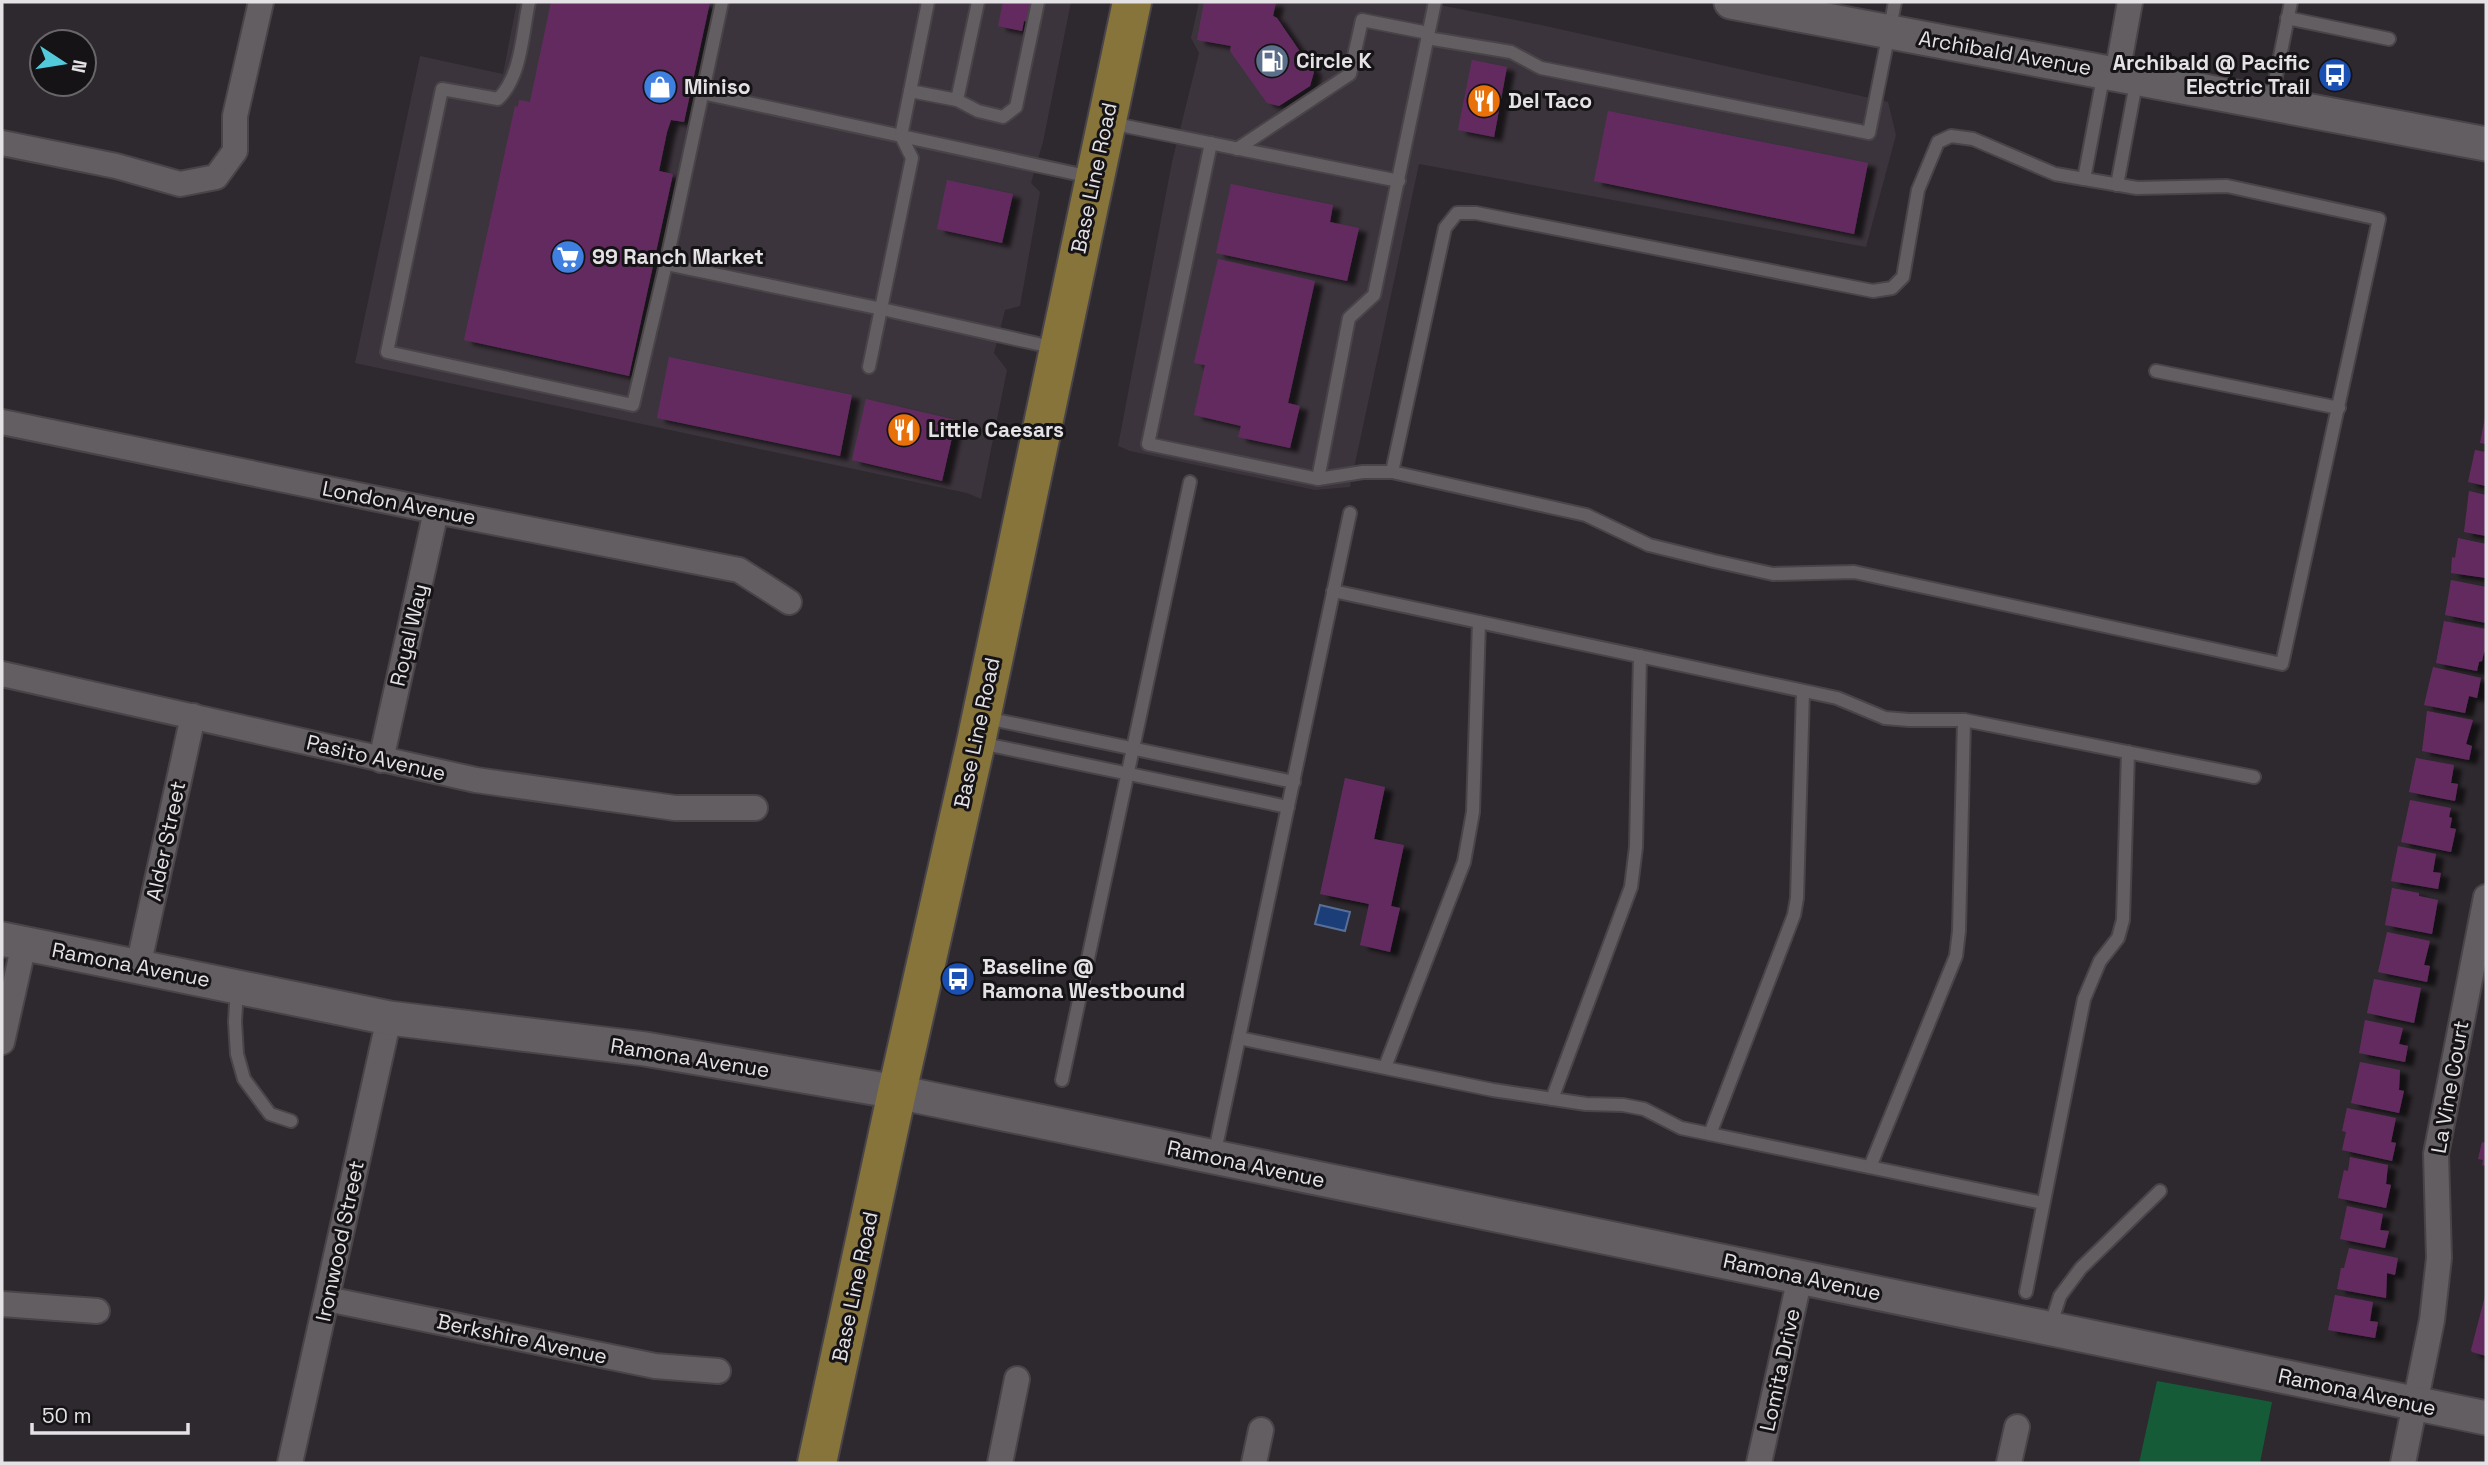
<svg xmlns="http://www.w3.org/2000/svg" width="2488" height="1465" viewBox="0 0 2488 1465" font-family="'Space Grotesk',sans-serif">
<style>
.built{fill:#3c343c}
.green{fill:#165b38}
.water{fill:#1b3e79;stroke:#586f99;stroke-width:2}
.building{fill:#632c61;filter:url(#shadow)}
.lines{fill:none;stroke-linecap:round;stroke-linejoin:round}
.lane-casing{stroke:#484448;stroke-width:16}
.street-casing{stroke:#484448;stroke-width:28}
.secondary-casing{stroke:#484448;stroke-width:37}
.primary-casing{stroke:#484448;stroke-width:42}
.lane{stroke:#635e62;stroke-width:12}
.street{stroke:#635e62;stroke-width:24}
.secondary{stroke:#635e62;stroke-width:33}
.primary{stroke:#87743b;stroke-width:38}
.labels{text-anchor:middle;stroke-width:6;stroke-linejoin:round;paint-order:stroke}
.street-label{font-size:21px;fill:#e5e2e5;stroke:#151315}
.poi-label{font-size:21px;font-weight:bold;fill:#e5e2e5;stroke:#151315;text-anchor:start}
</style>
<defs>
<filter id="shadow"><feDropShadow dx="8" dy="4.5" stdDeviation="2" flood-color="#0009"/></filter>
</defs>
<rect width="100%" height="100%" fill="#2e292e"/>
<g class="built">
<path d="M 517,2 L 1071,2 L 1043,142 L 1031,183 L 1040,192 L 1020,306 L 1005,310 L 994,353 L 1007,370 L 981,499 L 967,493 L 355,363 L 420,56 L 503,74 Z"/>
<path d="M 1199,2 L 1424,2 L 1541,25 L 1888,102 L 1896,135 L 1866,247 L 1419,164 L 1350,487 L 1315,490 L 1130,451 L 1118,446 L 1172,162 L 1199,53 L 1191,38 Z"/>
</g>
<path class="green" d="M 2157,1381 L 2272,1402 L 2260,1463 L 2139,1463 Z"/>
<path class="water" d="M 1320,905 L 1350,912 L 1345,931 L 1315,924 Z"/>
<g class="building">
<path d="M 551,2 L 710,2 L 684,122 L 671,120 L 667,132 L 659,171 L 673,174 L 629,376 L 464,340 L 515,106 L 518,107 L 519,100 L 530,102 Z"/>
<path d="M 1003,2 L 1032,2 L 1028,22 L 1024,21 L 1022,31 L 998,26 Z"/>
<path d="M 1204,2 L 1276,2 L 1273,16 L 1277,18 L 1314,72 L 1310,86 L 1279,106 L 1267,103 L 1230,51 L 1231,46 L 1197,40 Z"/>
<path d="M 1472,60 L 1507,67 L 1494,137 L 1458,130 Z"/>
<path d="M 1608,111 L 1868,163 L 1854,234 L 1594,181 Z"/>
<path d="M 947,180 L 1013,194 L 1002,243 L 937,229 Z"/>
<path d="M 1231,184 L 1333,205 L 1330,222 L 1359,228 L 1347,281 L 1216,253 Z"/>
<path d="M 1218,259 L 1315,281 L 1288,403 L 1300,406 L 1290,448 L 1238,437 L 1241,426 L 1194,415 L 1205,365 L 1194,363 Z"/>
<path d="M 669,357 L 852,395 L 840,456 L 657,418 Z"/>
<path d="M 866,399 L 956,420 L 942,481 L 852,460 Z"/>
<path d="M 2485,417 L 2486,418 L 2486,444 L 2480,443 Z"/>
<path d="M 2475,450 L 2486,452 L 2486,486 L 2468,482 Z"/>
<path d="M 2469,491 L 2486,495 L 2486,536 L 2464,532 Z"/>
<path d="M 2458,538 L 2486,544 L 2486,578 L 2451,573 L 2452,557 L 2455,558 Z"/>
<path d="M 2451,580 L 2486,587 L 2486,623 L 2445,615 Z"/>
<path d="M 2444,621 L 2486,629 L 2486,653 L 2484,652 L 2482,661 L 2479,662 L 2477,671 L 2436,663 Z"/>
<path d="M 2433,667 L 2481,678 L 2477,698 L 2469,696 L 2465,713 L 2424,705 Z"/>
<path d="M 2427,711 L 2473,720 L 2466,744 L 2472,746 L 2469,760 L 2422,751 Z"/>
<path d="M 2416,758 L 2454,765 L 2451,783 L 2458,784 L 2455,801 L 2409,792 Z"/>
<path d="M 1345,778 L 1385,787 L 1374,839 L 1404,845 L 1391,906 L 1400,908 L 1390,952 L 1360,945 L 1369,904 L 1320,894 Z"/>
<path d="M 2410,800 L 2451,808 L 2449,817 L 2452,818 L 2450,828 L 2456,829 L 2451,852 L 2401,842 Z"/>
<path d="M 2398,846 L 2436,854 L 2433,872 L 2441,873 L 2438,889 L 2391,881 Z"/>
<path d="M 2392,888 L 2419,893 L 2419,896 L 2438,900 L 2432,934 L 2385,925 Z"/>
<path d="M 2387,932 L 2430,941 L 2424,965 L 2430,966 L 2427,982 L 2378,972 Z"/>
<path d="M 2374,979 L 2421,988 L 2414,1023 L 2367,1013 Z"/>
<path d="M 2365,1020 L 2403,1028 L 2399,1044 L 2408,1046 L 2405,1062 L 2359,1053 Z"/>
<path d="M 2360,1062 L 2400,1070 L 2399,1090 L 2404,1091 L 2399,1113 L 2351,1103 Z"/>
<path d="M 2347,1108 L 2396,1118 L 2391,1142 L 2396,1143 L 2392,1161 L 2342,1150 L 2346,1132 L 2342,1131 Z"/>
<path d="M 2482,1142 L 2486,1143 L 2486,1166 L 2482,1165 L 2483,1160 L 2478,1159 Z"/>
<path d="M 2350,1157 L 2388,1165 L 2386,1184 L 2391,1185 L 2386,1208 L 2338,1198 L 2344,1170 L 2348,1171 Z"/>
<path d="M 2347,1206 L 2383,1214 L 2380,1230 L 2389,1231 L 2385,1248 L 2340,1239 Z"/>
<path d="M 2349,1248 L 2398,1258 L 2395,1275 L 2387,1273 L 2386,1298 L 2337,1289 L 2341,1268 L 2344,1268 Z"/>
<path d="M 2335,1295 L 2373,1302 L 2370,1321 L 2378,1322 L 2375,1338 L 2328,1330 Z"/>
<path d="M 2485,1296 L 2486,1296 L 2486,1356 L 2472,1352 L 2471,1350 Z"/>
</g>
<g class="lines">
<g class="lane-casing">
<g id="lane">
<path d="M 529,2 C 522,33 522,76 498,99 L 442,89 L 387,352 L 633,405 L 666,264 L 722,2"/>
<path d="M 2287,18 L 2389,39"/>
<path d="M 1427,38 L 1511,52 L 1541,68 L 1869,133 L 1895,2"/>
<path d="M 910,91 L 957,100 L 978,2"/>
<path d="M 702,93 L 1091,177"/>
<path d="M 957,100 L 978,111 L 1003,117 L 1016,107 L 1038,2"/>
<path d="M 2271,101 L 2291,2"/>
<path d="M 1110,123 L 1399,181"/>
<path d="M 1211,143 L 1148,444 L 1318,479 L 1363,472 L 1392,472 L 1586,515 L 1649,545 L 1714,561 L 1773,574 L 1854,572 L 2282,664 L 2379,219 L 2227,186 L 2137,188 L 2055,174 L 1973,139 L 1951,136 L 1938,142 L 1918,190 L 1903,277 L 1892,288 L 1873,291 L 1476,213 L 1457,213 L 1445,228 L 1392,472"/>
<path d="M 1237,149 L 1350,74 L 1362,20 L 1428,33"/>
<path d="M 2084,179 L 2104,72"/>
<path d="M 2117,185 L 2137,78"/>
<path d="M 666,264 L 882,309 L 1056,348"/>
<path d="M 869,367 L 912,158 L 901,136 L 928,2"/>
<path d="M 2156,371 L 2339,408"/>
<path d="M 1318,479 L 1349,318 L 1374,295 L 1435,2"/>
<path d="M 1333,591 L 1837,698 L 1885,718 L 1909,720 L 1964,720 L 2254,777"/>
<path d="M 986,718 L 1294,782"/>
<path d="M 980,743 L 1288,807"/>
<path d="M 237,987 L 235,1022 L 237,1054 L 244,1079 L 270,1114 L 291,1121"/>
<path d="M 1239,1038 L 1493,1090 L 1586,1104 L 1623,1105 L 1644,1109 L 1681,1128 L 2043,1203"/>
<path d="M 1385,1067 L 1464,862 L 1473,812 L 1479,622"/>
<path d="M 1062,1080 L 1190,482"/>
<path d="M 1552,1099 L 1631,887 L 1636,847 L 1640,656"/>
<path d="M 1710,1134 L 1794,915 L 1797,898 L 1803,691"/>
<path d="M 1214,1156 L 1350,513"/>
<path d="M 1870,1167 L 1956,956 L 1959,931 L 1964,720"/>
<path d="M 2026,1292 L 2084,999 L 2100,961 L 2118,938 L 2123,920 L 2128,752"/>
<path d="M 2050,1327 L 2060,1296 L 2081,1268 L 2160,1191"/>
</g>
</g>
<g class="street-casing">
<g id="street">
<path d="M 2117,74 L 2130,2"/>
<path d="M 2,143 L 116,166 L 180,184 L 216,177 L 235,151 L 235,116 L 261,2"/>
<path d="M 2,422 L 436,511 L 739,570 L 789,602"/>
<path d="M 2,674 L 476,780 L 675,808 L 755,808"/>
<path d="M 381,760 L 436,511"/>
<path d="M 138,967 L 193,716"/>
<path d="M 2,1042 L 24,944"/>
<path d="M 327,1299 L 655,1366 L 718,1371"/>
<path d="M 2,1304 L 97,1311"/>
<path d="M 290,1463 L 389,1018"/>
<path d="M 1000,1463 L 1017,1379"/>
<path d="M 1254,1463 L 1261,1430"/>
<path d="M 1759,1463 L 1800,1277"/>
<path d="M 2009,1463 L 2017,1427"/>
<path d="M 2403,1463 L 2432,1320 L 2439,1258 L 2436,1154 L 2486,897"/>
</g>
</g>
<g class="secondary-casing">
<g id="secondary">
<path d="M 1731,2 L 2486,144"/>
<path d="M 2,939 L 389,1018 L 645,1049 L 897,1092 L 2486,1418"/>
</g>
</g>
<g class="primary-casing">
<path id="primary" d="M 817,1463 L 897,1092 L 976,742 L 1132,2"/>
</g>
<use href="#lane" class="lane"/>
<use href="#street" class="street"/>
<use href="#secondary" class="secondary"/>
<use href="#primary" class="primary"/>
</g>
<defs>
<g id="fuel-disc" transform="scale(1.75)"><circle r="9.5" fill="#5c6f8a" stroke="#151315"/><path d="M-5.5-6h7V0h2V4h1.3V-2.5L3-4.5l.8-.8L6-3V5H2.5V1h-1V6h-7ZM-4.2-4.7v3.2H.2V-4.7Z" fill="#fff"/></g>
<g id="bus-disc" transform="scale(1.75)"><circle r="9.5" fill="#1a4fb4" stroke="#151315"/><path d="M-5-6H5V4H4V6H2V4H-2V6H-4V4H-5ZM-3.5-4V0h7V-4ZM-3.5 1.2v1.5H-2V1.2ZM2 1.2v1.5H3.5V1.2Z" fill="#fff"/></g>
<g id="shop-disc" transform="scale(1.75)"><circle r="9.5" fill="#3f7fe0" stroke="#151315"/><path d="M-5-2.5h2.3a2.7 3.5 0 0 1 5.4 0H5L5.5 6h-11ZM-1.5-2.5h3a1.5 2.3 0 0 0-3 0Z" fill="#fff"/></g>
<g id="restaurant-disc" transform="scale(1.75)"><circle r="9.5" fill="#e8710a" stroke="#151315"/><path d="M-5-6h1v4h1v-4h1v4h1v-4h1v5L-1.5 .5V6h-2V.5L-5-1ZM5-6V6H3V1.5H1.5Q1.5-4 5-6Z" fill="#fff"/></g>
<g id="supermarket-disc" transform="scale(1.75)"><circle r="9.5" fill="#3f7fe0" stroke="#151315"/><path d="M-6-5.5h2.5l.6 2H6L4.5 2H-2.5L-4.4-4H-6ZM-1.5 3.2a1.3 1.3 0 1 0 .1 0ZM3 3.2a1.3 1.3 0 1 0 .1 0Z" fill="#fff"/></g>
</defs>
<g fill-rule="evenodd">
<use href="#fuel-disc" x="1272" y="61"/>
<use href="#bus-disc" x="2335" y="75"/>
<use href="#shop-disc" x="660" y="87"/>
<use href="#restaurant-disc" x="1484" y="101"/>
<use href="#supermarket-disc" x="568" y="257"/>
<use href="#restaurant-disc" x="904" y="430"/>
<use href="#bus-disc" x="958" y="979"/>
</g>
<g class="labels">
<g class="street-label">
<text transform="translate(2005 53) rotate(10)" y="7">Archibald Avenue</text>
<text transform="translate(1094 178) rotate(-78)" y="7">Base Line Road</text>
<text transform="translate(399 503) rotate(11)" y="7">London Avenue</text>
<text transform="translate(409 635) rotate(-77)" y="7">Royal Way</text>
<text transform="translate(977 733) rotate(-78)" y="7">Base Line Road</text>
<text transform="translate(376 758) rotate(13)" y="7">Pasito Avenue</text>
<text transform="translate(166 841) rotate(-78)" y="7">Alder Street</text>
<text transform="translate(131 965) rotate(11)" y="7">Ramona Avenue</text>
<text transform="translate(690 1058) rotate(9)" y="7">Ramona Avenue</text>
<text transform="translate(2450 1087) rotate(-80)" y="7">La Vine Court</text>
<text transform="translate(1246 1164) rotate(12)" y="7">Ramona Avenue</text>
<text transform="translate(340 1241) rotate(-78)" y="7">Ironwood Street</text>
<text transform="translate(1802 1277) rotate(12)" y="7">Ramona Avenue</text>
<text transform="translate(855 1287) rotate(-78)" y="7">Base Line Road</text>
<text transform="translate(522 1339) rotate(12)" y="7">Berkshire Avenue</text>
<text transform="translate(1780 1370) rotate(-78)" y="7">Lomita Drive</text>
<text transform="translate(2357 1392) rotate(12)" y="7">Ramona Avenue</text>
</g>
<g class="poi-label">
<text x="1296" y="68">Circle K</text>
<text x="2310" y="70" text-anchor="end">Archibald @ Pacific<tspan x="2310" dy="24">Electric Trail</tspan></text>
<text x="684" y="94">Miniso</text>
<text x="1508" y="108">Del Taco</text>
<text x="592" y="264">99 Ranch Market</text>
<text x="928" y="437">Little Caesars</text>
<text x="982" y="974">Baseline @<tspan x="982" dy="24">Ramona Westbound</tspan></text>
</g>
</g>
<rect width="2488" height="1465" fill="none" stroke="#e5e2e5" stroke-width="7"/>
<g transform="translate(63 63) rotate(102)"><circle r="33" fill="#151315" stroke="#686668" stroke-width="2"/>
<path d="M0-5L12 26L0 18L-12 26Z" fill="#53cadc"/>
<text y="-10" font-size="19" font-weight="bold" text-anchor="middle" fill="#e5e2e5">N</text>
</g>
<path d="M32 1423v10h156v-10" fill="none" stroke="#e5e2e5" stroke-width="3.5"/>
<text x="42" y="1423" font-size="21" fill="#e5e2e5" stroke="#151315" stroke-width="5" paint-order="stroke">50 m</text>
</svg>
